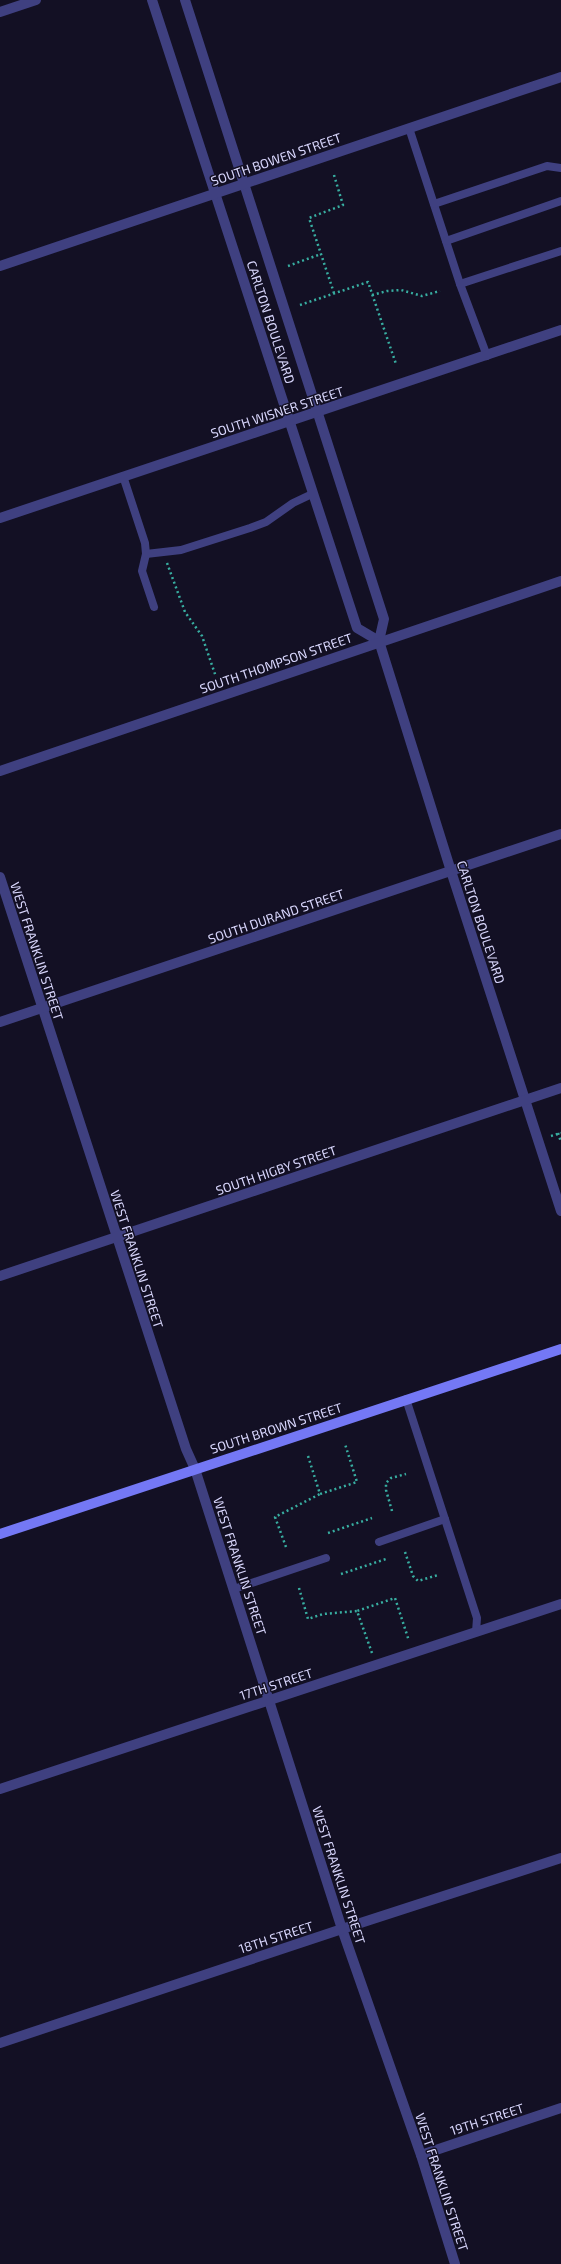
<svg xmlns="http://www.w3.org/2000/svg" width="561" height="2264" viewBox="0 0 561 2264" font-family="'Exo 2',sans-serif">
<style>
.lines{fill:none;stroke-linecap:round;stroke-linejoin:round}
.path{stroke:#38aea1;stroke-width:2.5;stroke-dasharray:2 3;stroke-linecap:butt}
.service{stroke:#3f4080;stroke-width:8}
.minor{stroke:#3f4080;stroke-width:10}
.secondary{stroke:#7478f5;stroke-width:10}
.labels{text-anchor:middle;stroke-width:3;stroke-linejoin:round;paint-order:stroke}
.street-label{font-size:13px;fill:#d8d6fc;stroke:#131024}
</style>
<rect width="100%" height="100%" fill="#131024"/>
<g class="lines">
<g class="path">
<path d="M 334,175 L 343,205 L 309,218 L 334,293"/>
<path d="M 288,266 L 321,254"/>
<path d="M 372,295 L 387,291 L 401,290 L 422,296 L 440,291"/>
<path d="M 300,305 L 368,282 L 396,364"/>
<path d="M 167,563 L 185,612 L 202,636 L 216,677"/>
<path d="M 558,1133 L 561,1142"/>
<path d="M 551,1136 L 561,1133"/>
<path d="M 308,1456 L 320,1494 L 357,1482 L 345,1444"/>
<path d="M 392,1511 L 386,1490 L 386,1483 L 391,1478 L 406,1474"/>
<path d="M 328,1533 L 372,1518"/>
<path d="M 286,1547 L 275,1517 L 320,1494"/>
<path d="M 405,1552 L 413,1576 L 418,1581 L 438,1575"/>
<path d="M 341,1574 L 386,1559"/>
<path d="M 299,1588 L 308,1619 L 323,1614 L 357,1611"/>
<path d="M 372,1653 L 357,1611 L 395,1598 L 409,1641"/>
</g>
<g class="service">
<path d="M 409,128 L 460,284 L 487,356"/>
<path d="M 434,204 L 547,166 L 561,168"/>
<path d="M 446,241 L 561,201"/>
<path d="M 460,284 L 561,251"/>
<path d="M 123,476 L 145,543 L 146,554 L 142,571 L 154,607"/>
<path d="M 146,554 L 181,550 L 250,528 L 266,522 L 293,503 L 312,494"/>
<path d="M 406,1399 L 477,1618 L 476,1632"/>
<path d="M 379,1542 L 445,1519"/>
<path d="M 234,1589 L 326,1558"/>
</g>
<g class="minor">
<path d="M 152,0 L 357,628 L 379,641"/>
<path d="M 185,0 L 384,619 L 379,641 L 451,871 L 561,1211"/>
<path d="M 0,12 L 36,0"/>
<path d="M 0,266 C 188,204 374,139 561,77"/>
<path d="M 0,518 L 561,330"/>
<path d="M 0,771 L 561,581"/>
<path d="M 0,877 L 186,1449 L 195,1469 L 342,1929 L 421,2155 L 455,2264"/>
<path d="M 0,1022 L 561,834"/>
<path d="M 0,1276 L 561,1088"/>
<path d="M 0,1789 L 561,1604"/>
<path d="M 0,2043 L 342,1929 L 561,1858"/>
<path d="M 421,2155 L 561,2108"/>
</g>
<path class="secondary" d="M 0,1534 L 561,1349"/>
</g>
<g class="labels">
<g class="street-label">
<text transform="translate(276 159) rotate(-19)" y="5">SOUTH BOWEN STREET</text>
<text transform="translate(271 322) rotate(72)" y="5">CARLTON BOULEVARD</text>
<text transform="translate(277 412) rotate(-18)" y="5">SOUTH WISNER STREET</text>
<text transform="translate(276 663) rotate(-19)" y="5">SOUTH THOMPSON STREET</text>
<text transform="translate(276 916) rotate(-19)" y="5">SOUTH DURAND STREET</text>
<text transform="translate(481 922) rotate(72)" y="5">CARLTON BOULEVARD</text>
<text transform="translate(37 951) rotate(72)" y="5">WEST FRANKLIN STREET</text>
<text transform="translate(276 1170) rotate(-19)" y="5">SOUTH HIGBY STREET</text>
<text transform="translate(137 1259) rotate(72)" y="5">WEST FRANKLIN STREET</text>
<text transform="translate(276 1428) rotate(-18)" y="5">SOUTH BROWN STREET</text>
<text transform="translate(240 1566) rotate(72)" y="5">WEST FRANKLIN STREET</text>
<text transform="translate(276 1684) rotate(-18)" y="5">17TH STREET</text>
<text transform="translate(339 1875) rotate(72)" y="5">WEST FRANKLIN STREET</text>
<text transform="translate(276 1937) rotate(-18)" y="5">18TH STREET</text>
<text transform="translate(487 2119) rotate(-18)" y="5">19TH STREET</text>
<text transform="translate(442 2182) rotate(72)" y="5">WEST FRANKLIN STREET</text>
</g>
</g>
</svg>
